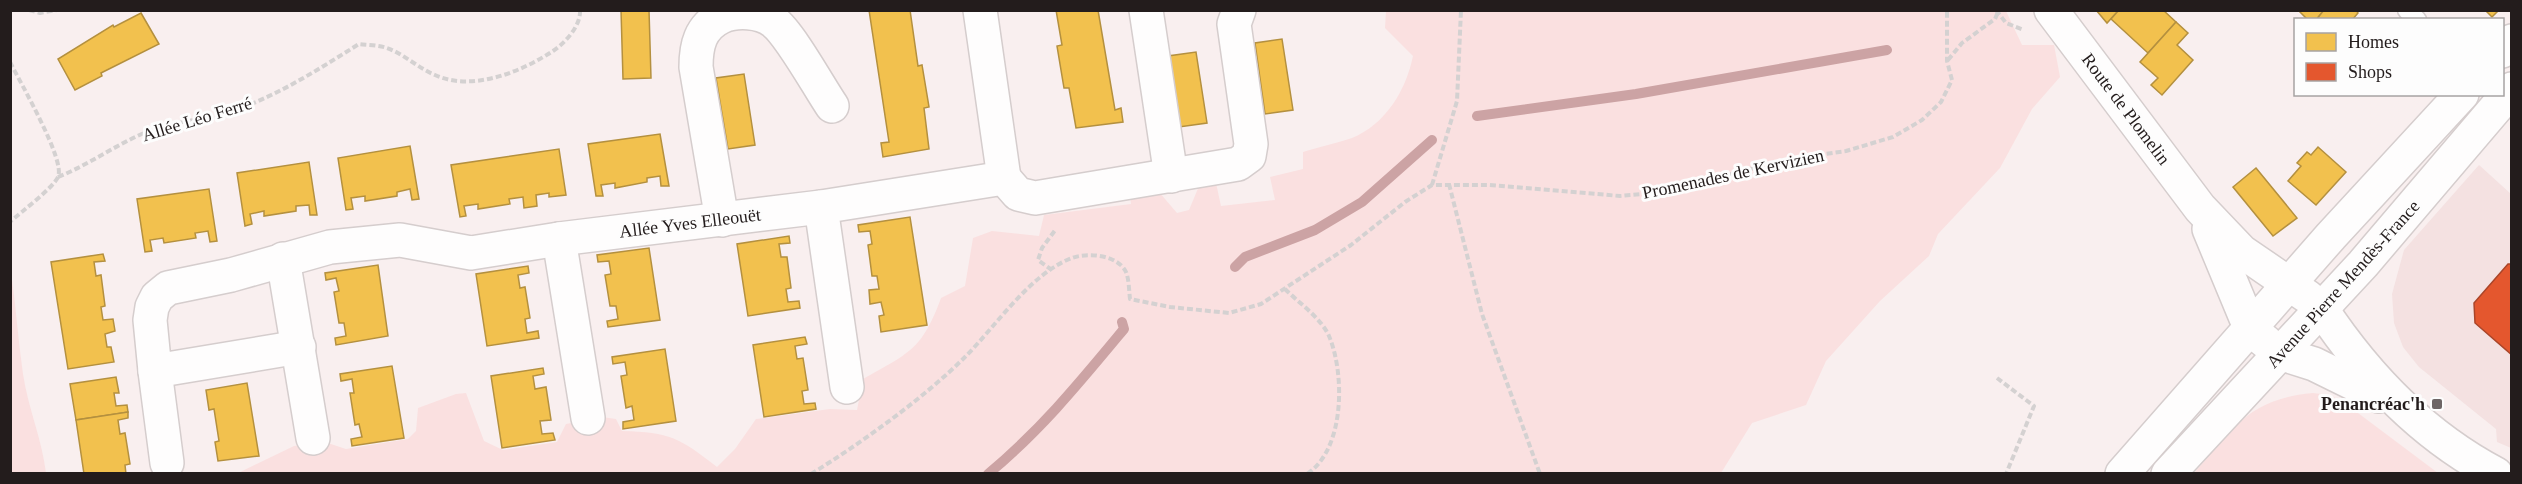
<svg xmlns="http://www.w3.org/2000/svg" width="2522" height="484" viewBox="0 0 2522 484" font-family="'Times New Roman',serif">
<style>
.built{fill:#f4e1e1}
.green{fill:#fae0e0}
.homes{fill:#f2c14e;stroke:#b4903f;stroke-width:1.5}
.shops{fill:#e4572e;stroke:#aa4529;stroke-width:1.5}
.lines{fill:none;stroke-linecap:round;stroke-linejoin:round}
.stream{stroke:#cca3a4;stroke-width:10}
.lane-casing{stroke:#d5cdcd;stroke-width:21}
.street-casing{stroke:#d5cdcd;stroke-width:36}
.secondary-casing{stroke:#d5cdcd;stroke-width:36}
.path{stroke:#d4d1d1;stroke-width:4;stroke-dasharray:6 3;stroke-linecap:butt}
.lane{stroke:#fefdfd;stroke-width:18}
.street{stroke:#fefdfd;stroke-width:33}
.secondary{stroke:#fefdfd;stroke-width:33}
.poi-dot{fill:#6e6666;stroke:#fdfdfd;stroke-width:2}
.labels{text-anchor:middle;stroke-width:6;stroke-linejoin:round;paint-order:stroke}
.street-label{font-size:18px;fill:#231c1c;stroke:#fdfdfd}
.poi-label{font-size:18px;font-weight:bold;fill:#231c1c;stroke:#fdfdfd;text-anchor:end}
</style>
<rect width="100%" height="100%" fill="#f9efef"/>
<path class="built" d="M 2479,165 L 2511,194 L 2511,448 L 2497,442 L 2496,429 L 2419,367 L 2403,347 L 2394,323 L 2392,294 L 2404,250 Z"/>
<g class="green">
<path d="M 1386,11 L 2006,11 L 2022,45 L 2054,45 L 2060,77 L 2032,109 L 2000,168 L 1938,234 L 1929,256 L 1880,301 L 1826,361 L 1806,405 L 1752,423 L 1721,473 L 236,474 L 294,446 L 325,442 L 346,449 L 408,439 L 416,431 L 418,408 L 456,394 L 466,393 L 484,441 L 503,450 L 557,442 L 566,424 L 602,417 L 616,419 L 622,431 C 670,432 680,438 717,467 L 735,449 L 756,419 L 830,409 L 857,410 L 863,379 C 909,353 922,350 941,298 L 965,286 L 973,238 L 992,231 L 1039,236 L 1044,215 L 1131,204 L 1130,196 L 1159,192 L 1177,213 L 1189,210 L 1199,186 L 1216,183 L 1221,206 L 1275,200 L 1270,177 L 1303,169 L 1303,152 C 1318,147 1338,143 1352,138 C 1386,124 1406,90 1413,56 L 1385,28 Z"/>
<path d="M 11,272 C 16,306 18,340 23,374 C 28,408 42,439 46,473 L 11,473 Z"/>
<path d="M 2313,393 L 2330,395 L 2346,404 L 2438,473 L 2194,473 C 2234,428 2248,399 2313,393 Z"/>
</g>
<g class="homes">
<path d="M 621,10 L 649,10 L 651,78 L 623,79 Z"/>
<path d="M 869,10 L 910,10 L 918,66 L 922,65 L 929,107 L 924,108 L 929,149 L 883,157 L 881,143 L 889,142 Z"/>
<path d="M 1056,10 L 1098,10 L 1115,110 L 1121,108 L 1123,122 L 1076,128 L 1069,88 L 1064,88 L 1057,46 L 1062,45 Z"/>
<path d="M 2096,10 L 2119,10 L 2107,23 Z"/>
<path d="M 2119,10 L 2163,10 L 2176,22 L 2148,53 L 2111,19 Z"/>
<path d="M 2298,10 L 2324,10 L 2316,20 L 2308,20 Z"/>
<path d="M 2324,10 L 2356,10 L 2358,13 L 2352,20 L 2316,20 Z"/>
<path d="M 2485,10 L 2499,10 L 2492,17 Z"/>
<path d="M 141,13 L 159,44 L 101,73 L 102,76 L 75,90 L 58,59 L 113,25 L 114,27 Z"/>
<path d="M 2176,22 L 2188,33 L 2177,45 L 2193,60 L 2162,95 L 2151,85 L 2158,78 L 2140,62 Z"/>
<path d="M 1282,39 L 1293,110 L 1265,114 L 1255,43 Z"/>
<path d="M 1196,52 L 1207,123 L 1179,127 L 1168,56 Z"/>
<path d="M 744,74 L 755,145 L 728,149 L 716,78 Z"/>
<path d="M 660,134 L 669,186 L 661,186 L 660,176 L 647,178 L 647,182 L 615,188 L 615,183 L 601,185 L 603,196 L 596,196 L 588,144 Z"/>
<path d="M 410,146 L 419,199 L 412,200 L 410,189 L 397,192 L 397,196 L 365,201 L 365,196 L 351,198 L 353,209 L 346,210 L 338,158 Z"/>
<path d="M 2318,147 L 2346,172 L 2316,205 L 2288,181 L 2301,166 L 2297,163 L 2307,152 L 2311,155 Z"/>
<path d="M 559,149 L 566,195 L 549,197 L 549,193 L 536,195 L 537,206 L 524,208 L 523,197 L 509,199 L 510,204 L 478,209 L 478,204 L 464,206 L 466,216 L 460,217 L 451,165 Z"/>
<path d="M 309,162 L 317,215 L 310,215 L 309,205 L 296,206 L 296,211 L 264,216 L 264,211 L 250,214 L 252,224 L 245,226 L 237,173 Z"/>
<path d="M 2256,168 L 2297,218 L 2273,236 L 2233,187 Z"/>
<path d="M 209,189 L 217,241 L 210,242 L 208,231 L 195,233 L 196,238 L 164,243 L 163,238 L 150,240 L 152,251 L 145,252 L 137,199 Z"/>
<path d="M 910,217 L 927,325 L 881,332 L 879,316 L 884,315 L 881,302 L 870,304 L 869,290 L 879,289 L 877,276 L 872,276 L 868,245 L 872,244 L 870,231 L 859,232 L 858,225 Z"/>
<path d="M 789,236 L 790,243 L 779,244 L 781,257 L 787,257 L 791,288 L 786,289 L 788,302 L 799,301 L 800,308 L 748,316 L 737,244 Z"/>
<path d="M 649,248 L 660,320 L 608,327 L 607,321 L 618,319 L 616,306 L 610,306 L 605,275 L 611,274 L 609,261 L 598,262 L 597,255 Z"/>
<path d="M 103,254 L 105,261 L 94,262 L 96,276 L 101,275 L 105,306 L 101,307 L 103,320 L 113,319 L 115,331 L 105,334 L 107,347 L 111,347 L 114,362 L 68,369 L 51,262 Z"/>
<path d="M 378,265 L 388,336 L 336,345 L 335,338 L 346,336 L 344,323 L 339,323 L 334,292 L 339,291 L 336,278 L 326,280 L 325,273 Z"/>
<path d="M 528,266 L 529,273 L 518,275 L 520,288 L 525,287 L 530,318 L 525,319 L 527,333 L 538,331 L 539,338 L 487,346 L 476,274 Z"/>
<path d="M 805,337 L 807,344 L 795,346 L 797,359 L 803,358 L 808,390 L 802,391 L 804,404 L 815,403 L 816,409 L 764,417 L 753,345 Z"/>
<path d="M 665,349 L 676,421 L 623,429 L 623,422 L 634,420 L 632,406 L 626,408 L 621,376 L 627,375 L 625,362 L 613,364 L 612,357 Z"/>
<path d="M 392,366 L 404,438 L 352,446 L 351,439 L 362,437 L 359,424 L 355,425 L 350,393 L 354,393 L 352,379 L 341,381 L 340,374 Z"/>
<path d="M 543,368 L 544,374 L 533,376 L 535,389 L 546,387 L 551,420 L 540,421 L 542,434 L 553,433 L 555,440 L 502,448 L 491,376 Z"/>
<path d="M 116,377 L 119,393 L 114,393 L 116,406 L 127,405 L 128,412 L 76,420 L 70,384 Z"/>
<path d="M 247,383 L 259,456 L 218,461 L 215,442 L 219,441 L 214,409 L 209,410 L 206,390 Z"/>
<path d="M 128,412 L 128,418 L 118,420 L 120,434 L 125,433 L 130,464 L 125,465 L 126,474 L 84,474 L 76,420 Z"/>
</g>
<path class="shops" d="M 2508,264 L 2512,264 L 2512,355 L 2475,323 L 2474,303 Z"/>
<g class="lines">
<g class="stream">
<path d="M 1477,116 L 1636,94 L 1887,50"/>
<path d="M 1235,267 L 1245,257 L 1315,230 L 1362,202 L 1432,140"/>
<path d="M 988,474 C 1041,430 1080,382 1124,329 L 1122,322"/>
</g>
<g class="lane-casing">
<path id="lane" d="M 2407,10 L 2417,20"/>
</g>
<g class="street-casing">
<g id="street">
<path d="M 980,10 L 1004,178"/>
<path d="M 1146,10 L 1171,176"/>
<path d="M 821,207 L 847,387"/>
<path d="M 722,220 L 696,67 C 696,46 700,27 721,17 C 736,10 761,11 774,22 C 790,34 819,87 832,106"/>
<path d="M 559,239 L 588,418"/>
<path d="M 283,259 L 313,438"/>
<path d="M 2321,308 C 2366,376 2422,435 2496,474"/>
<path d="M 299,347 L 155,371 L 150,320 L 152,307 L 157,297 L 168,288 L 231,275 L 330,247 L 400,240 L 471,253 L 559,239 L 821,207 L 1004,178 L 1018,194 L 1035,198 L 1238,164 L 1249,156 L 1251,144 L 1234,24 L 1239,10"/>
<path d="M 2279,353 L 2314,364 L 2379,396"/>
<path d="M 155,371 L 167,463"/>
</g>
</g>
<g class="secondary-casing">
<g id="secondary">
<path d="M 2051,10 L 2200,208 L 2241,251 L 2308,297"/>
<path d="M 2502,51 L 2512,41"/>
<path d="M 2209,229 L 2251,330 L 2266,342"/>
<path d="M 2122,474 L 2331,236 L 2462,94"/>
<path d="M 2168,474 L 2363,264 L 2512,89"/>
</g>
</g>
<g class="path">
<path d="M 29,10 L 40,13 L 57,10"/>
<path d="M 1996,10 L 2006,23 L 2024,30"/>
<path d="M 1948,60 L 1962,43 L 1995,19 L 1998,12"/>
<path d="M 10,62 C 20,82 66,161 58,177 C 53,188 21,212 10,222"/>
<path d="M 58,177 C 88,165 114,146 144,133 C 173,120 204,121 233,111 C 279,95 319,69 359,44 C 368,45 378,45 387,48 C 404,54 418,68 435,75 C 472,92 521,72 553,51 C 565,43 581,26 580,10"/>
<path d="M 1449,184 L 1482,314 L 1540,474"/>
<path d="M 1432,185 L 1457,101 L 1461,10"/>
<path d="M 1052,270 L 1038,260 L 1042,248 L 1056,229"/>
<path d="M 1285,289 C 1299,303 1321,318 1329,336 C 1345,374 1345,449 1307,474"/>
<path d="M 1997,378 L 2034,406 L 2006,474"/>
<path d="M 811,474 C 860,444 924,398 965,357 C 995,327 1031,273 1072,258 C 1088,252 1118,255 1126,272 C 1129,279 1129,291 1130,299 L 1170,307 L 1229,313 L 1261,304 L 1351,245 L 1405,202 L 1432,185 L 1489,185 L 1620,196 L 1664,192 L 1784,160 L 1846,151 L 1893,137 L 1922,120 L 1941,102 L 1952,80 L 1947,61 L 1947,10"/>
<path d="M 2353,474 L 2366,474"/>
</g>
<use href="#lane" class="lane"/>
<use href="#street" class="street"/>
<use href="#secondary" class="secondary"/>
</g>
<rect class="poi-dot" x="2431" y="398" width="12" height="12" rx="3"/>
<g class="labels">
<g class="street-label">
<text transform="translate(2126 109) rotate(53)" y="6">Route de Plomelin</text>
<text transform="translate(197 119) rotate(-17)" y="6">Allée Léo Ferré</text>
<text transform="translate(1733 174) rotate(-12)" y="6">Promenades de Kervizien</text>
<text transform="translate(690 223) rotate(-7)" y="6">Allée Yves Elleouët</text>
<text transform="translate(2343 284) rotate(-48)" y="6">Avenue Pierre Mendès-France</text>
</g>
<g class="poi-label">
<text x="2425" y="410">Penancréac'h</text>
</g>
</g>
<rect width="2522" height="484" fill="none" stroke="#231c1c" stroke-width="24"/>
<rect x="2294" y="18" width="210" height="78" fill="#fdfdfd" stroke="#a6a3a3" stroke-width="1.5"/>
<rect x="2306" y="33" width="30" height="18" fill="#f2c14e" stroke="#a6a3a3" stroke-width="1.5"/>
<text x="2348" y="48" font-size="18" fill="#231c1c">Homes</text>
<rect x="2306" y="63" width="30" height="18" fill="#e4572e" stroke="#a6a3a3" stroke-width="1.5"/>
<text x="2348" y="78" font-size="18" fill="#231c1c">Shops</text>
</svg>
